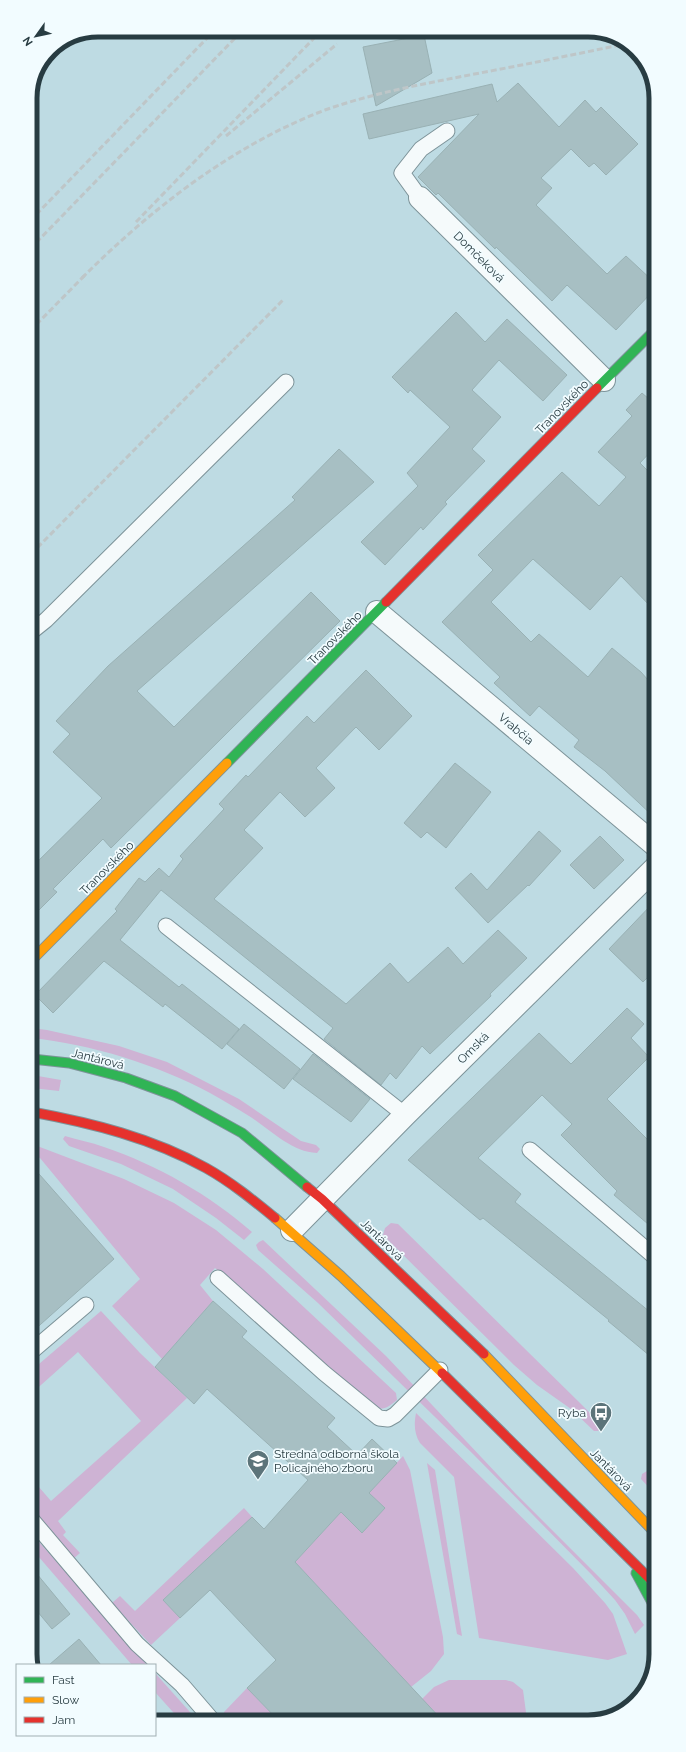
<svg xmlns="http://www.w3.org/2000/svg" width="686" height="1752" viewBox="0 0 686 1752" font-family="Raleway,sans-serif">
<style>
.green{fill:#ceb3d4}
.building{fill:#a7bfc3;stroke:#99b1b4}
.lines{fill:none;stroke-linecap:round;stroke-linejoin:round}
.lane-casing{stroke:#7d9399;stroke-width:17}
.street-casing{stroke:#7d9399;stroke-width:24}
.fast-casing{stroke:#7d9399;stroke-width:11}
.slow-casing{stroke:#7d9399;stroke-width:11}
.jam-casing{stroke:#7d9399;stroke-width:11}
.lane{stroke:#f5fafb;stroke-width:15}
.street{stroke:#f5fafb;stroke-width:22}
.fast{stroke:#30b455;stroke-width:9}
.slow{stroke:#ff9f0a;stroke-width:9}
.jam{stroke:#e5322d;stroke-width:9}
.rail{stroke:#bec6c8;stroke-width:3;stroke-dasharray:6 3;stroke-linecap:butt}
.labels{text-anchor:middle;stroke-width:3.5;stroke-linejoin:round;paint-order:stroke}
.street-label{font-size:12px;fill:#283c42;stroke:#f2fcff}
.poi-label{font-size:12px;fill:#283c42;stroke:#f2fcff;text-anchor:end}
.rim{fill:none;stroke:#283c42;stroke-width:5}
</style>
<rect width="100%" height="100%" fill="#bedbe3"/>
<g class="green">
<path d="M 31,1028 L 47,1030 L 119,1046 L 167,1062 L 239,1099 L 301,1141 L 316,1145 L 320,1149 L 317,1153 C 291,1152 271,1130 249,1116 C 236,1108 223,1100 210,1093 C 158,1065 91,1044 31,1038 Z"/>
<path d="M 32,1075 L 61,1080 L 59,1091 L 32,1088 Z"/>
<path d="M 65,1136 C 78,1140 91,1142 104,1147 C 157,1165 210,1195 252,1232 L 244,1240 L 216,1218 L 173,1189 L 121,1164 L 69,1146 L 63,1139 Z"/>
<path d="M 32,1144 L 124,1179 L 174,1203 L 216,1230 L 263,1269 L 396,1393 L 397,1400 C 382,1413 378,1410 363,1399 L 215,1268 L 200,1285 L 213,1301 L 162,1359 L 112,1306 L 140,1279 L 40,1158 L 32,1156 Z"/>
<path d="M 391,1223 L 398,1224 L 580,1403 L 601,1424 L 601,1428 L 598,1431 L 594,1431 L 571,1409 L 537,1385 L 514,1365 L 383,1235 L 385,1228 Z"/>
<path d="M 263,1240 L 386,1356 L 515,1493 L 637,1615 L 644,1625 L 635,1634 L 625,1614 L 615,1600 L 592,1575 L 473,1454 L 318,1303 L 258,1250 L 256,1245 L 259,1242 Z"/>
<path d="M 101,1311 L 140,1353 L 187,1398 L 58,1521 L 66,1532 L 63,1535 L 80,1553 L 73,1559 L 32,1510 L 32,1479 L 51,1501 L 141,1421 L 78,1352 L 32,1393 L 32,1370 Z"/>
<path d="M 416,1413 L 573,1568 L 605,1603 L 613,1614 L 627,1654 L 608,1660 L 479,1638 L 454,1477 L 420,1443 C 414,1433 414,1424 416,1413 Z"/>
<path d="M 403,1456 L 410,1470 L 443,1637 L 444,1654 L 431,1671 L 411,1687 L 295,1562 L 341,1512 L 362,1532 L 385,1508 L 369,1493 Z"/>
<path d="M 427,1463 L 435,1470 L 462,1636 L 457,1634 Z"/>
<path d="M 647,1471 L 656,1477 L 656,1495 L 641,1479 L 642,1474 Z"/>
<path d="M 244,1508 L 252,1517 L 163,1600 L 180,1618 L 151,1645 L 112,1603 L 120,1596 L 135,1611 Z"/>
<path d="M 32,1534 L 148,1665 L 132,1665 L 32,1549 Z"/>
<path d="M 155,1673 L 198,1721 L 181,1721 L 155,1692 Z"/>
<path d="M 449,1680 L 506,1680 L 513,1682 L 523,1690 L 527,1720 L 442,1720 L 422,1699 L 434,1687 Z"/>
<path d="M 247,1688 L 279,1721 L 225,1721 L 224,1712 Z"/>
</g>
<g class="building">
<path d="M 424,35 L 432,73 L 376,106 L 363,47 Z"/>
<path d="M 518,83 L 559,127 L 585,100 L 596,112 L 601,107 L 638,144 L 606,175 L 594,163 L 589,167 L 571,149 L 541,178 L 552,188 L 536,205 L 607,274 L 626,256 L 654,282 L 654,290 L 616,330 L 567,285 L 552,301 L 496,247 L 495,249 L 438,193 L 436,195 L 418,177 L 479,114 L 369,139 L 363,114 L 492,84 L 497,102 Z"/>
<path d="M 456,312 L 485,342 L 507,319 L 567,375 L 543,401 L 499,360 L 472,390 L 501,417 L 472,449 L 485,461 L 445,502 L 447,504 L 423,530 L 421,527 L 385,565 L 361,542 L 418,486 L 407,473 L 450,427 L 410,390 L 408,393 L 392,377 Z"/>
<path d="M 642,393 L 649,399 L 654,394 L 654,448 L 640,463 L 654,477 L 654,610 L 621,576 L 590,610 L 533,559 L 491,602 L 531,642 L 539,634 L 588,677 L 612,648 L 641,672 L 655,688 L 655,818 L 605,771 L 574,747 L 579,740 L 539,706 L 530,716 L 494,683 L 500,677 L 442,622 L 493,570 L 478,555 L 562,472 L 599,506 L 626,477 L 598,452 L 632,416 L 626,410 Z"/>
<path d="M 339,449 L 374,482 L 137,691 L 174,727 L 311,592 L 340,621 L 111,848 L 103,839 L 53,889 L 57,892 L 31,918 L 31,868 L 102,798 L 53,752 L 70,734 L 56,721 L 108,666 L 295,500 L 292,497 Z"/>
<path d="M 366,670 L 412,716 L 379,750 L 356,727 L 316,768 L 335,788 L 305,817 L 280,792 L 244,830 L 263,848 L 214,899 L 346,1004 L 390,963 L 408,983 L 448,947 L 463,964 L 498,930 L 527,958 L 490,994 L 491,996 L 430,1054 L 422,1046 L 396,1079 L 390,1073 L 381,1085 L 324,1039 L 333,1028 L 161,890 L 120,940 L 179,987 L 182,984 L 239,1029 L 222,1049 L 165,1004 L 163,1007 L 104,961 L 53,1013 L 35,995 L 117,911 L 115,909 L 139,878 L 145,882 L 159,868 L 169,877 L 183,859 L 180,856 L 224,809 L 219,804 L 246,775 L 248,777 L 307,716 L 314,723 Z"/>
<path d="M 455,763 L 491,792 L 446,848 L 427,832 L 421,838 L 404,823 Z"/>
<path d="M 539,831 L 561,851 L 529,886 L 528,885 L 488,923 L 455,888 L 471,873 L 487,890 Z"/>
<path d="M 600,836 L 624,860 L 594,889 L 570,865 Z"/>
<path d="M 655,901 L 655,970 L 643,982 L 609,949 Z"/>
<path d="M 627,1008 L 644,1024 L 631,1038 L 649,1057 L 607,1099 L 655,1147 L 655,1230 L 614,1195 L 617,1191 L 561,1135 L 572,1124 L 542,1095 L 478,1158 L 521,1194 L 515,1202 L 655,1316 L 656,1361 L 608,1321 L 609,1320 L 483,1218 L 480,1220 L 408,1160 L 539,1033 L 571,1064 Z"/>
<path d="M 244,1024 L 300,1069 L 284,1089 L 227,1044 Z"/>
<path d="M 313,1054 L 370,1099 L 351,1122 L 293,1079 Z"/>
<path d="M 32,1166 L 114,1259 L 32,1332 Z"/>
<path d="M 213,1301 L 247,1331 L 242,1337 L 335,1418 L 327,1427 L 357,1455 L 372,1439 L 397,1463 L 369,1493 L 385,1508 L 362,1533 L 341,1512 L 295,1562 L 442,1720 L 279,1721 L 247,1688 L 276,1660 L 210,1590 L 180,1618 L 163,1600 L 252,1517 L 264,1529 L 308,1480 L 207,1389 L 194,1404 L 155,1367 Z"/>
<path d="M 32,1568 L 70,1614 L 52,1629 L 32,1605 Z"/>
<path d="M 79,1639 L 101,1665 L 49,1665 Z"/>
</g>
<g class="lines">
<g class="lane-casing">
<g id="lane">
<path d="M 420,198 L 402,173 L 421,149 L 447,131"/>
<path d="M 31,632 L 46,620 L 286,382"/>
<path d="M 166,926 L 405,1115"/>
<path d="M 530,1150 L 655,1257"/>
<path d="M 218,1278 L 324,1373 L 379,1418 L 388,1419 L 395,1415 L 440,1370"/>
<path d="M 32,1351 L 86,1305"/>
<path d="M 32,1520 L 137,1644 L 182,1685 L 213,1721"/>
</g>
</g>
<g class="street-casing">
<g id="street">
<path d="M 420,198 L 604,380"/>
<path d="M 377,612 L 655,845"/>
<path d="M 292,1230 L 405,1115 L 655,868"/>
</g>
</g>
<g class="fast-casing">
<g id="fast">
<path d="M 597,388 L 654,331"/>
<path d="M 227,763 L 386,602"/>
<path d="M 32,1059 L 69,1063 L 126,1078 L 175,1096 L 242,1133 L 307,1187"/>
<path d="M 636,1573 L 656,1610"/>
</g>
</g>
<g class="slow-casing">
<g id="slow">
<path d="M 31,961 L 227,763"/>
<path d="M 275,1218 L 341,1276 L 442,1373"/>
<path d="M 484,1354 L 656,1534"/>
</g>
</g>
<g class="jam-casing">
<g id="jam">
<path d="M 386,602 L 597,388"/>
<path d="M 32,1112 C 92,1123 152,1138 206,1168 C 231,1182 253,1200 275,1218"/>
<path d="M 307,1187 L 322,1199 L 484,1354"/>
<path d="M 442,1373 L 656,1585"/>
</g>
</g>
<use href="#lane" class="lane"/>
<use href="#street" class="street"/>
<use href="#fast" class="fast"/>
<use href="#slow" class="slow"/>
<use href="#jam" class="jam"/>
<g class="rail">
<path d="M 226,136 L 337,44"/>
<path d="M 30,221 L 211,34"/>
<path d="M 136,222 L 319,33"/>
<path d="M 30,249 L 239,34"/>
<path d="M 82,278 C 151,209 233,145 325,110 C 370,94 418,85 464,76 C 518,66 572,55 625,44"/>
<path d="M 30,331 L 85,275"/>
<path d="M 31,554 L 283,300"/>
</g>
</g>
<defs>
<g id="bus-pin" transform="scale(1.15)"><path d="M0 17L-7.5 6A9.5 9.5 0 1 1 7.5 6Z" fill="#5c747a" stroke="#f2fcff"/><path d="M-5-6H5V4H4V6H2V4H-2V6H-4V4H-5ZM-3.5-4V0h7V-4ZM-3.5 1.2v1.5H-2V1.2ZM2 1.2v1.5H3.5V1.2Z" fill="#fff"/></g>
<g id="university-pin" transform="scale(1.15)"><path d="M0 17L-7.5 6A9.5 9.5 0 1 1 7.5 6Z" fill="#5c747a" stroke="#f2fcff"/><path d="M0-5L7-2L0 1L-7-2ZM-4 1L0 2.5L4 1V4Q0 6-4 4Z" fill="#fff"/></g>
</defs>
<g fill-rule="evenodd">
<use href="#bus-pin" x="601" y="1413"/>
<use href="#university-pin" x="258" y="1461"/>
</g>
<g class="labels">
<g class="street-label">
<text transform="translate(479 257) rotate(45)" y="4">Domčeková</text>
<text transform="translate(562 407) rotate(-46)" y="4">Tranovského</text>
<text transform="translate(335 638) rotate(-45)" y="4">Tranovského</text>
<text transform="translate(516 729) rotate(40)" y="4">Vrabčia</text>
<text transform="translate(107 868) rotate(-45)" y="4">Tranovského</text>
<text transform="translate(473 1048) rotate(-45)" y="4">Omská</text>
<text transform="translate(98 1059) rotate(14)" y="4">Jantárová</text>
<text transform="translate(382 1240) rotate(44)" y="4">Jantárová</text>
<text transform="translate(611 1470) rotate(46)" y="4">Jantárová</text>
</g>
<g class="poi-label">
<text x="586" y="1417">Ryba</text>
<text x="274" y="1458" text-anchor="start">Stredná odborná škola<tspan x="274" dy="14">Policajného zboru</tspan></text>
</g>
</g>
<path d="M0 0H686V1752H0ZM98 37H588A61 61 0 0 1 649 98V1654A61 61 0 0 1 588 1715H98A61 61 0 0 1 37 1654V98A61 61 0 0 1 98 37Z" fill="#f2fcff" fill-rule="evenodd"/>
<path class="rim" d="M98 37H588A61 61 0 0 1 649 98V1654A61 61 0 0 1 588 1715H98A61 61 0 0 1 37 1654V98A61 61 0 0 1 98 37Z"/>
<rect x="16" y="1664" width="140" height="72" fill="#f2fcff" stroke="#a1afb3"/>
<rect x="24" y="1677" width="20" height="6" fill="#30b455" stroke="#a1afb3"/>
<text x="52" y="1684" font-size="12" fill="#283c42">Fast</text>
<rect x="24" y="1697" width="20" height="6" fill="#ff9f0a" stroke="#a1afb3"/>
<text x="52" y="1704" font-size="12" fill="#283c42">Slow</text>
<rect x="24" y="1717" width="20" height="6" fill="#e5322d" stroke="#a1afb3"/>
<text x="52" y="1724" font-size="12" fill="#283c42">Jam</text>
<g transform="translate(36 36) rotate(237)" stroke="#f2fcff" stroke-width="3" paint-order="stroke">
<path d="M0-3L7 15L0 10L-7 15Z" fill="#283c42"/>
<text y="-6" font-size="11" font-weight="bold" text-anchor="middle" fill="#283c42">N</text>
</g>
</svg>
